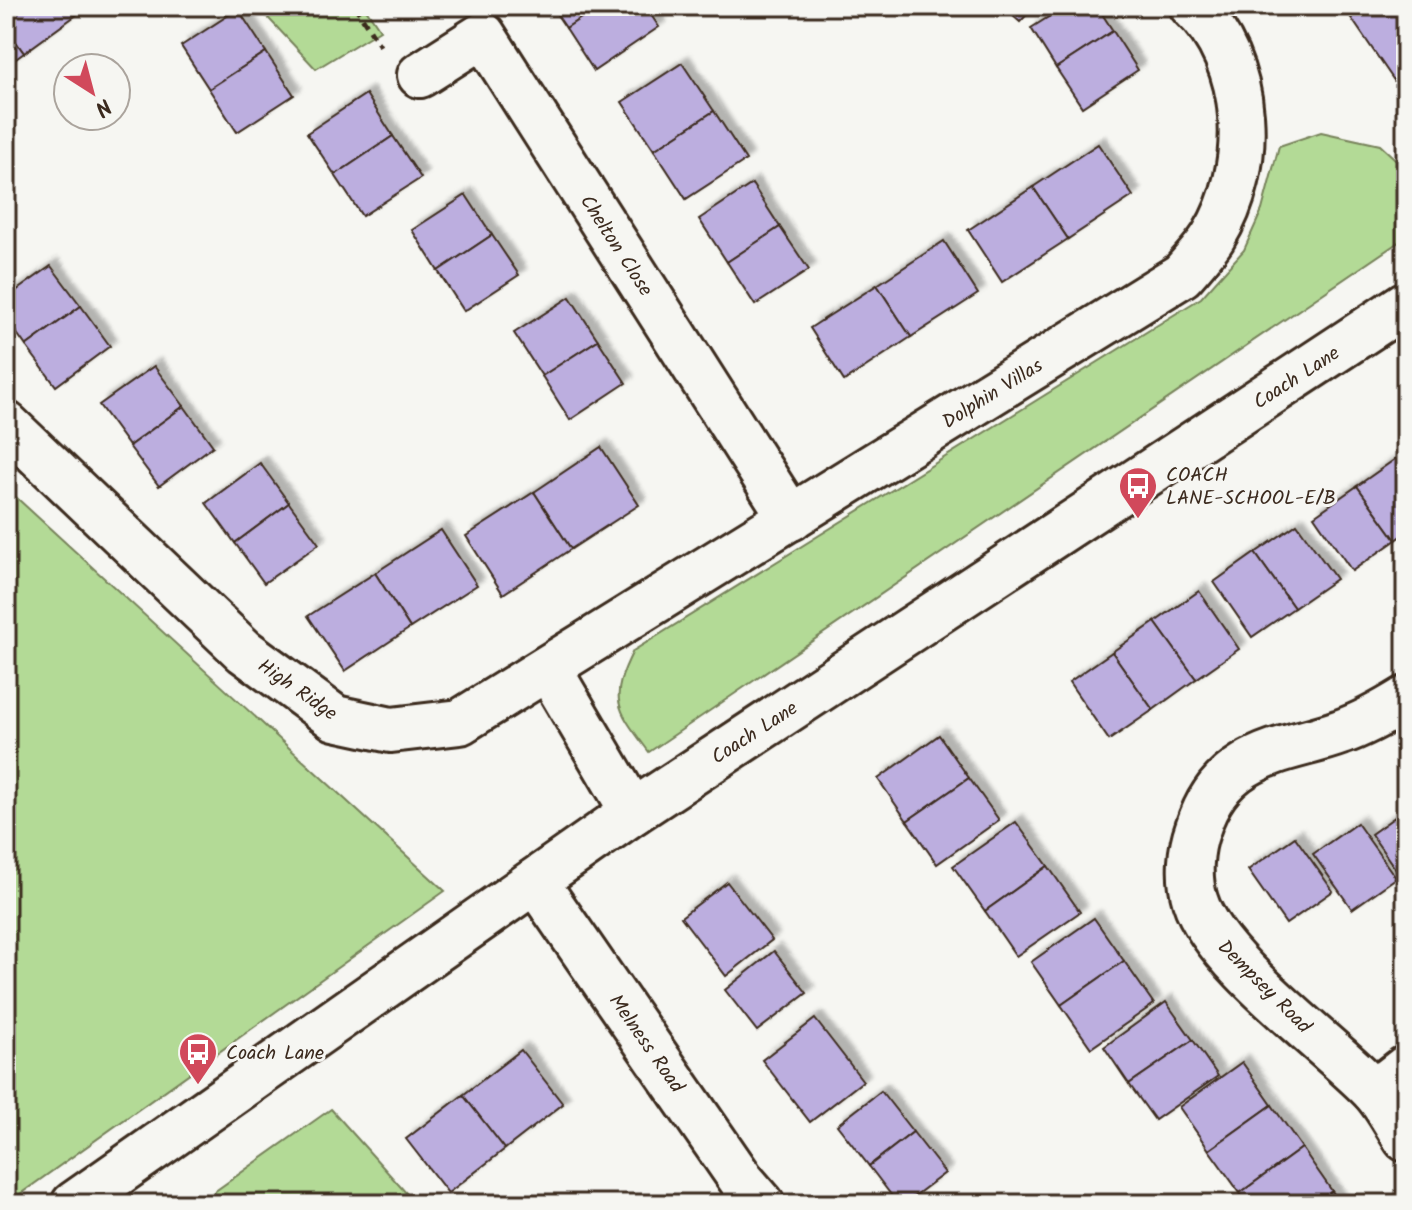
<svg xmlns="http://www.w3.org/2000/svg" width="1412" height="1210" viewBox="0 0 1412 1210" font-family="Kalam,sans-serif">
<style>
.green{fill:#b3da96;stroke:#77825a;stroke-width:2}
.building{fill:#bcaedf;stroke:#3b2a1e;stroke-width:2;filter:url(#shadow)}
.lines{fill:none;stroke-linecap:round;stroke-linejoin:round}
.minor-casing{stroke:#3b2a1e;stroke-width:50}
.path{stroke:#3b2a1e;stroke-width:5;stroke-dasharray:8 6;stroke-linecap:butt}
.minor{stroke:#f6f6f2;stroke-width:44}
.labels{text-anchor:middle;stroke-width:6;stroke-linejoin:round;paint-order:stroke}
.street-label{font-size:20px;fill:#3b2a1e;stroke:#f6f6f2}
.poi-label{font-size:20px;fill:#3b2a1e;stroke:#f6f6f2;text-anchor:start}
</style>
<defs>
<filter id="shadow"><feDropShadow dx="7" dy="-7" stdDeviation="2" flood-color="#0004"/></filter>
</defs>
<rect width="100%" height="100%" fill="#f6f6f2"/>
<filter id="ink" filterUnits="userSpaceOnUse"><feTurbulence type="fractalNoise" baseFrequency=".0125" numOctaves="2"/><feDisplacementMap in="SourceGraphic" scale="16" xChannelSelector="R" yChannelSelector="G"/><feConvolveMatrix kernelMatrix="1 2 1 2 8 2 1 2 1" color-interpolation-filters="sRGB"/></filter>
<g filter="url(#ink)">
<g class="green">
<path d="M 257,6 L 364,6 L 380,30 L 316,69 Z"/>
<path d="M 1321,132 L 1380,145 L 1406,169 L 1406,237 L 649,752 C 617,709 608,701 633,651 L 1201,298 L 1244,250 L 1262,210 L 1279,146 Z"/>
<path d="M 6,488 L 445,891 L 6,1204 Z"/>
<path d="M 331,1109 L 416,1204 L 197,1204 Z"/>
</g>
<g class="building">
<path d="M 6,6 L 73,6 L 79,13 L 24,53 L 6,28 Z"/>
<path d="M 551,6 L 599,6 L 566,28 Z"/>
<path d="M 599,6 L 645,6 L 659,27 L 594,71 L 566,28 Z"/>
<path d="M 1002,6 L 1035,6 L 1020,22 Z"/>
<path d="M 1066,6 L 1097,6 L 1113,31 L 1056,68 L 1031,28 Z"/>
<path d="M 1343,6 L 1406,6 L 1406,98 Z"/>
<path d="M 238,9 L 266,52 L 209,89 L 181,46 Z"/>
<path d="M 6,28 L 24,53 L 6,66 Z"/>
<path d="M 1113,31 L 1138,70 L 1082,107 L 1056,68 Z"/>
<path d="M 266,52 L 294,95 L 237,132 L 209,89 Z"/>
<path d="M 682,63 L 714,111 L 654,150 L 622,102 Z"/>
<path d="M 366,94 L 393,136 L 335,175 L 307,133 Z"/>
<path d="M 714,111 L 746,160 L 686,199 L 654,150 Z"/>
<path d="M 393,136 L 421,178 L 362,216 L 335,175 Z"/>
<path d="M 1098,144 L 1133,196 L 1068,239 L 1033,187 Z"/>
<path d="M 752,184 L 780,227 L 727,262 L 699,219 Z"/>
<path d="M 1033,187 L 1068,239 L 1002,282 L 968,230 Z"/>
<path d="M 466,195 L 492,235 L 438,271 L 412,230 Z"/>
<path d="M 780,227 L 809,270 L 755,305 L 727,262 Z"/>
<path d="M 492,235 L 519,275 L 464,311 L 438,271 Z"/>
<path d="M 944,241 L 978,294 L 911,337 L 877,285 Z"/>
<path d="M 51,266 L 81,306 L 26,346 L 6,318 L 6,298 Z"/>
<path d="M 877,285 L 911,337 L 844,381 L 810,328 Z"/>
<path d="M 570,297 L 598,340 L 542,376 L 514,333 Z"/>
<path d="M 81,306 L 110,346 L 56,386 L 26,346 Z"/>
<path d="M 598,340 L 626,383 L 570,420 L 542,376 Z"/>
<path d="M 154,366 L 184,406 L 129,446 L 99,405 Z"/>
<path d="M 184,406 L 213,446 L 159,486 L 129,446 Z"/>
<path d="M 601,447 L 639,505 L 571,549 L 534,492 Z"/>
<path d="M 1401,455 L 1406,462 L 1406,533 L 1396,540 L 1357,486 Z"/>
<path d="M 260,463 L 289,503 L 235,543 L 206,503 Z"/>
<path d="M 1357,486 L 1396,540 L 1352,571 L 1314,516 Z"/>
<path d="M 534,492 L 571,549 L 503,594 L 466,536 Z"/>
<path d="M 289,503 L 319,544 L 264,583 L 235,543 Z"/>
<path d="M 1297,524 L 1336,579 L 1294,608 L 1255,553 Z"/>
<path d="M 441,530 L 477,585 L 410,628 L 375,573 Z"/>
<path d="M 1255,553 L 1294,608 L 1252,637 L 1214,582 Z"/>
<path d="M 375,573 L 410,628 L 345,671 L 308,616 Z"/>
<path d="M 1199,591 L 1239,649 L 1196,679 L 1155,622 Z"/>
<path d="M 1155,622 L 1196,679 L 1153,710 L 1112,652 Z"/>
<path d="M 1112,652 L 1153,710 L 1109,740 L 1069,682 Z"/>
<path d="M 939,735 L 969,778 L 907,821 L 878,779 Z"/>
<path d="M 969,778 L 999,820 L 937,864 L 907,821 Z"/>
<path d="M 1406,809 L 1406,884 L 1371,834 Z"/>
<path d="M 1016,822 L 1048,866 L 985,911 L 953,866 Z"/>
<path d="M 1357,823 L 1396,878 L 1352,909 L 1313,854 Z"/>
<path d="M 1295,837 L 1333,891 L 1286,924 L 1248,870 Z"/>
<path d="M 1048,866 L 1080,912 L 1016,956 L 985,911 Z"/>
<path d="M 727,882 L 772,940 L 726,976 L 681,917 Z"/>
<path d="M 1094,918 L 1124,961 L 1061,1005 L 1031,962 Z"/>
<path d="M 774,951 L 807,993 L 757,1031 L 725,990 Z"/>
<path d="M 1124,961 L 1154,1004 L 1091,1048 L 1061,1005 Z"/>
<path d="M 1166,1002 L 1193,1040 L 1129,1084 L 1104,1047 Z"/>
<path d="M 815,1019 L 863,1081 L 810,1122 L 762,1060 Z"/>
<path d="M 1193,1040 L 1218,1076 L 1155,1120 L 1129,1084 Z"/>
<path d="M 521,1050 L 563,1104 L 505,1149 L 463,1095 Z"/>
<path d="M 1242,1062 L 1272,1105 L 1209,1150 L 1179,1107 Z"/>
<path d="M 881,1091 L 913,1132 L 869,1166 L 837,1125 Z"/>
<path d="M 463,1095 L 505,1149 L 448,1193 L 406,1139 Z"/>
<path d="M 1272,1105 L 1302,1148 L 1240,1193 L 1209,1150 Z"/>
<path d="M 913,1132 L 945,1173 L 904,1204 L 898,1204 L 869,1166 Z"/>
<path d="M 1302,1148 L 1332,1191 L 1315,1204 L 1247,1204 L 1240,1193 Z"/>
<path d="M 1332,1191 L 1341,1204 L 1315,1204 Z"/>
</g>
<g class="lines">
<g class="minor-casing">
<g id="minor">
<path d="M 420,75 L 483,35 L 791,518"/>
<path d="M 6,424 L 244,651 L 335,718 L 391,730 L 460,722 L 1182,275 C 1192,263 1205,250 1213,237 C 1256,168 1252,62 1192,6"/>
<path d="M 548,668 L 633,812"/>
<path d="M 1406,699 C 1385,712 1364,724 1341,732 C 1309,744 1274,747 1244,766 C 1221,780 1206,803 1198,828 C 1190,850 1188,877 1195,900 C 1213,960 1326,1042 1372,1089 C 1386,1103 1395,1123 1406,1139"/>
<path d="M 535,881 L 742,1181 L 762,1204"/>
<path d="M 1375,1092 L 1406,1068"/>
<path d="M 74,1204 L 633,812 L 1406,304"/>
</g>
</g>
<path class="path" d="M 355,6 L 380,46"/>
<use href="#minor" class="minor"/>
</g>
</g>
<defs>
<g id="bus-pin" transform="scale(2)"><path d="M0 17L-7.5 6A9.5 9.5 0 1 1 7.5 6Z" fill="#d1495b" stroke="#f6f6f2"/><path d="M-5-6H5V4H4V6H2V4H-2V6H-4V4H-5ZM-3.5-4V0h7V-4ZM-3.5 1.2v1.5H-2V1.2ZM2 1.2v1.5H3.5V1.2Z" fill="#fff"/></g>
</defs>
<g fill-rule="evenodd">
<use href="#bus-pin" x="1138" y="486"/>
<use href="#bus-pin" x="198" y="1052"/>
</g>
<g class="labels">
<g class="street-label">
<text transform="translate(617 245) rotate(57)" y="7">Chelton Close</text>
<text transform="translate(1296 377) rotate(-33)" y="7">Coach Lane</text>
<text transform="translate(992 393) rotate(-32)" y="7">Dolphin Villas</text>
<text transform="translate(298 689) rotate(35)" y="7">High Ridge</text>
<text transform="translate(754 732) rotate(-33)" y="7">Coach Lane</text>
<text transform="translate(1265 986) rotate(45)" y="7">Dempsey Road</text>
<text transform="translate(647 1043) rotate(55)" y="7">Melness Road</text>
</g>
<g class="poi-label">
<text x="1166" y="481">COACH<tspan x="1166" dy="23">LANE-SCHOOL-E/B</tspan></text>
<text x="226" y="1059">Coach Lane</text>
</g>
</g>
<rect width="1412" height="1210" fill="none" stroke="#f6f6f2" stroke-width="32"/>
<rect x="16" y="16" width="1380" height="1178" fill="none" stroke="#3b2a1e" stroke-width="3" filter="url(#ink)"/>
<g transform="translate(92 92) rotate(144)"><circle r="38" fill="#f6f6f2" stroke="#aba49d" stroke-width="2"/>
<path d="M0-6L14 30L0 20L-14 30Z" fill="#d1495b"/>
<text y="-12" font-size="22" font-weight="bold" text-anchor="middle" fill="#3b2a1e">N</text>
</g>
</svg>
